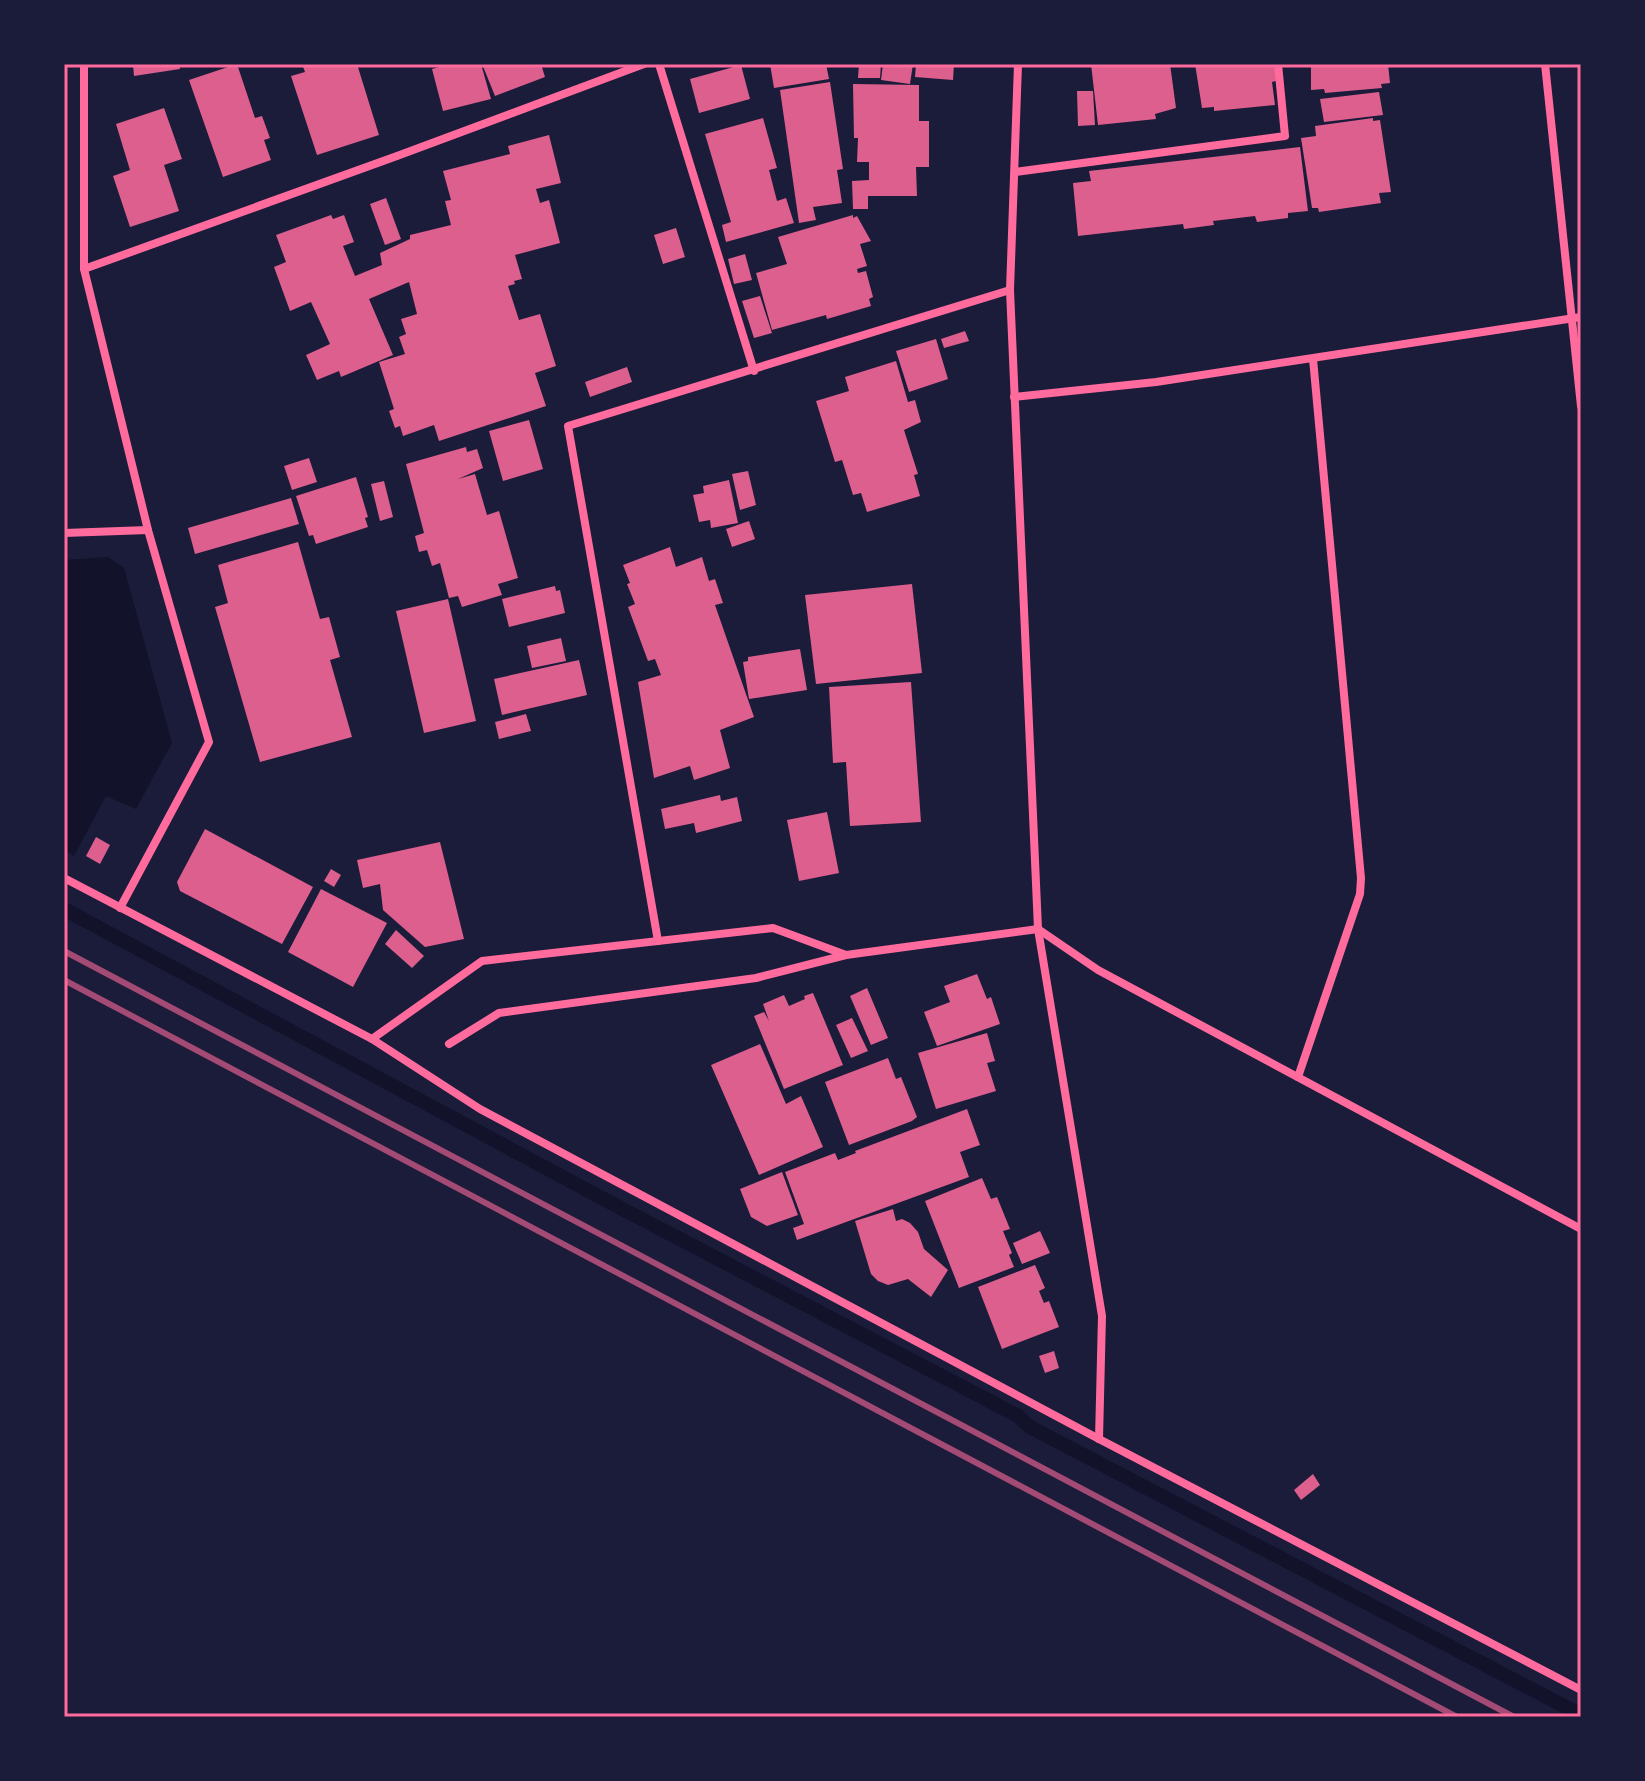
<svg xmlns="http://www.w3.org/2000/svg" width="1645" height="1781" viewBox="0 0 1645 1781" font-family="Manrope,sans-serif">
<style>
.water{fill:#12122b}
.lines{fill:none;stroke-linecap:round;stroke-linejoin:round}
.stream{stroke:#12122b;stroke-width:14}
.building{fill:#dd5f8e}
.minor{stroke:#ff6b9d;stroke-width:8}
.rail{stroke:#a44b75;stroke-width:6}
.neatline{fill:none;stroke:#ff6b9d;stroke-width:3}
</style>
<rect width="100%" height="100%" fill="#1b1b3a"/>
<path class="water" d="M 108,557 L 124,568 L 172,743 L 136,809 L 106,796 L 74,856 L 64,850 L 64,560 Z"/>
<g class="lines">
<path class="stream" d="M 64,909 L 613,1204 L 1018,1416 L 1030,1427 L 1581,1715"/>
</g>
<g class="building">
<path d="M 133,64 L 179,64 L 180,69 L 134,76 Z"/>
<path d="M 237,64 L 255,118 L 262,116 L 270,138 L 264,140 L 271,160 L 223,177 L 189,80 Z"/>
<path d="M 302,64 L 357,64 L 379,135 L 317,155 L 291,76 L 305,72 Z"/>
<path d="M 450,64 L 481,64 L 491,99 L 443,111 L 432,69 Z"/>
<path d="M 482,64 L 541,64 L 545,77 L 495,96 Z"/>
<path d="M 770,64 L 826,64 L 829,79 L 774,88 Z"/>
<path d="M 859,64 L 881,64 L 880,78 L 858,78 Z"/>
<path d="M 883,64 L 913,64 L 910,84 L 881,80 Z"/>
<path d="M 916,64 L 954,64 L 953,80 L 915,77 Z"/>
<path d="M 1091,64 L 1170,64 L 1176,108 L 1155,114 L 1156,119 L 1098,125 Z"/>
<path d="M 1195,64 L 1277,64 L 1280,80 L 1272,82 L 1275,105 L 1214,111 L 1214,107 L 1202,108 Z"/>
<path d="M 1311,64 L 1388,64 L 1390,83 L 1381,84 L 1382,88 L 1325,93 L 1324,89 L 1311,90 Z"/>
<path d="M 741,65 L 750,99 L 699,113 L 690,79 Z"/>
<path d="M 830,82 L 843,169 L 837,170 L 842,203 L 813,207 L 816,220 L 799,223 L 780,90 Z"/>
<path d="M 853,84 L 919,85 L 919,121 L 929,121 L 929,167 L 916,167 L 917,196 L 868,196 L 868,209 L 853,209 L 852,181 L 869,180 L 869,162 L 857,162 L 858,138 L 854,138 Z"/>
<path d="M 1077,91 L 1093,91 L 1095,125 L 1078,126 Z"/>
<path d="M 1379,92 L 1383,115 L 1324,122 L 1320,99 Z"/>
<path d="M 164,108 L 182,159 L 164,165 L 179,211 L 130,227 L 113,176 L 130,170 L 116,124 Z"/>
<path d="M 763,118 L 777,168 L 769,170 L 777,201 L 786,198 L 794,223 L 726,242 L 722,225 L 731,222 L 705,134 Z"/>
<path d="M 1373,118 L 1373,121 L 1380,120 L 1391,192 L 1379,193 L 1381,203 L 1319,212 L 1318,208 L 1312,208 L 1301,138 L 1316,136 L 1315,126 Z"/>
<path d="M 549,135 L 561,183 L 536,189 L 540,203 L 549,200 L 560,243 L 515,255 L 522,279 L 514,281 L 515,284 L 508,286 L 519,320 L 540,314 L 556,366 L 535,373 L 546,406 L 439,441 L 434,425 L 403,436 L 400,426 L 395,428 L 389,411 L 394,409 L 379,362 L 405,354 L 399,337 L 406,334 L 401,319 L 417,314 L 409,282 L 369,299 L 393,355 L 341,377 L 339,371 L 317,380 L 306,355 L 330,344 L 311,302 L 290,311 L 274,267 L 286,262 L 276,235 L 331,215 L 333,219 L 344,215 L 354,242 L 343,246 L 355,276 L 382,265 L 380,253 L 410,239 L 410,235 L 451,225 L 445,201 L 451,200 L 443,171 L 510,154 L 508,146 Z"/>
<path d="M 1300,147 L 1308,211 L 1288,213 L 1288,218 L 1257,222 L 1255,216 L 1213,221 L 1214,225 L 1184,229 L 1183,224 L 1078,236 L 1073,183 L 1091,181 L 1089,171 Z"/>
<path d="M 386,198 L 401,239 L 385,245 L 370,204 Z"/>
<path d="M 853,215 L 853,218 L 857,216 L 871,241 L 860,244 L 867,266 L 857,269 L 858,273 L 866,271 L 873,297 L 869,299 L 871,306 L 827,319 L 826,315 L 772,330 L 756,273 L 787,264 L 778,237 Z"/>
<path d="M 676,228 L 685,257 L 663,264 L 654,235 Z"/>
<path d="M 745,254 L 752,280 L 734,284 L 728,259 Z"/>
<path d="M 760,296 L 772,333 L 754,338 L 742,301 Z"/>
<path d="M 965,331 L 969,341 L 944,348 L 941,339 Z"/>
<path d="M 936,339 L 948,379 L 909,392 L 896,351 Z"/>
<path d="M 896,361 L 908,402 L 915,400 L 921,422 L 904,430 L 918,474 L 914,475 L 920,496 L 867,512 L 861,493 L 853,495 L 842,460 L 835,462 L 816,401 L 849,391 L 845,377 Z"/>
<path d="M 627,367 L 632,382 L 590,397 L 585,382 Z"/>
<path d="M 529,420 L 543,469 L 503,481 L 489,431 Z"/>
<path d="M 466,447 L 467,452 L 477,449 L 483,468 L 458,479 L 475,474 L 487,515 L 499,511 L 518,578 L 498,584 L 502,595 L 462,607 L 458,596 L 449,598 L 440,563 L 432,566 L 427,550 L 419,552 L 415,536 L 424,533 L 406,464 Z"/>
<path d="M 309,458 L 317,482 L 292,490 L 284,466 Z"/>
<path d="M 748,471 L 756,505 L 740,510 L 732,474 Z"/>
<path d="M 356,477 L 368,517 L 365,518 L 368,527 L 316,544 L 313,535 L 309,536 L 296,496 Z"/>
<path d="M 729,480 L 738,523 L 711,528 L 710,520 L 699,522 L 693,495 L 704,493 L 703,486 Z"/>
<path d="M 384,481 L 393,517 L 380,521 L 371,484 Z"/>
<path d="M 291,498 L 299,524 L 195,554 L 188,528 Z"/>
<path d="M 749,521 L 755,539 L 732,547 L 726,529 Z"/>
<path d="M 298,542 L 320,619 L 329,617 L 340,657 L 330,660 L 352,737 L 260,762 L 215,607 L 228,603 L 218,565 Z"/>
<path d="M 670,547 L 676,567 L 702,557 L 709,581 L 715,579 L 723,603 L 715,605 L 754,717 L 720,730 L 730,768 L 694,780 L 690,766 L 654,778 L 638,682 L 661,675 L 655,659 L 648,661 L 628,607 L 635,604 L 627,584 L 630,583 L 623,565 Z"/>
<path d="M 912,584 L 922,673 L 816,684 L 805,595 Z"/>
<path d="M 555,586 L 556,591 L 560,590 L 565,613 L 509,627 L 502,599 Z"/>
<path d="M 448,599 L 476,721 L 424,733 L 396,611 Z"/>
<path d="M 561,638 L 566,661 L 532,668 L 527,646 Z"/>
<path d="M 800,649 L 807,690 L 749,699 L 743,662 L 748,661 L 748,657 Z"/>
<path d="M 579,660 L 587,695 L 502,715 L 494,679 Z"/>
<path d="M 911,682 L 921,822 L 850,826 L 846,762 L 833,763 L 829,687 Z"/>
<path d="M 526,714 L 531,731 L 499,739 L 495,722 Z"/>
<path d="M 720,795 L 721,801 L 737,797 L 742,821 L 696,833 L 694,823 L 665,829 L 661,809 Z"/>
<path d="M 827,812 L 839,873 L 799,881 L 787,820 Z"/>
<path d="M 205,829 L 313,887 L 282,944 L 180,891 L 177,882 Z"/>
<path d="M 96,837 L 110,845 L 100,864 L 86,856 Z"/>
<path d="M 440,842 L 464,939 L 425,947 L 383,910 L 380,884 L 363,888 L 357,860 Z"/>
<path d="M 331,869 L 341,875 L 334,887 L 324,881 Z"/>
<path d="M 321,889 L 387,923 L 353,987 L 288,952 Z"/>
<path d="M 396,930 L 424,956 L 412,968 L 385,944 Z"/>
<path d="M 977,974 L 987,999 L 991,997 L 1000,1024 L 937,1046 L 924,1012 L 950,1002 L 944,986 Z"/>
<path d="M 867,988 L 888,1038 L 871,1045 L 850,996 Z"/>
<path d="M 813,993 L 843,1065 L 784,1089 L 754,1016 L 764,1012 L 769,1021 L 763,1004 L 784,995 L 789,1006 L 805,999 L 804,996 Z"/>
<path d="M 852,1018 L 868,1051 L 851,1058 L 836,1025 Z"/>
<path d="M 987,1033 L 995,1061 L 987,1063 L 996,1091 L 936,1109 L 918,1053 Z"/>
<path d="M 760,1044 L 786,1104 L 801,1096 L 823,1147 L 759,1175 L 711,1065 Z"/>
<path d="M 888,1058 L 896,1079 L 901,1077 L 917,1117 L 912,1121 L 849,1145 L 825,1082 Z"/>
<path d="M 967,1109 L 980,1145 L 960,1152 L 969,1177 L 797,1240 L 793,1228 L 804,1224 L 785,1172 L 835,1153 L 838,1160 L 856,1153 L 855,1151 Z"/>
<path d="M 782,1172 L 798,1215 L 767,1226 L 751,1217 L 740,1189 Z"/>
<path d="M 982,1178 L 991,1199 L 997,1197 L 1010,1229 L 1003,1231 L 1012,1253 L 1009,1255 L 1014,1267 L 959,1288 L 925,1201 Z"/>
<path d="M 893,1209 L 896,1221 L 902,1219 L 910,1223 L 918,1232 L 924,1249 L 948,1270 L 931,1297 L 908,1279 L 888,1285 L 878,1281 L 871,1274 L 855,1221 Z"/>
<path d="M 1040,1231 L 1050,1253 L 1022,1264 L 1013,1243 Z"/>
<path d="M 1035,1265 L 1045,1288 L 1039,1291 L 1044,1303 L 1049,1301 L 1059,1327 L 1002,1349 L 978,1287 Z"/>
<path d="M 1054,1351 L 1059,1368 L 1045,1373 L 1039,1356 Z"/>
<path d="M 1313,1474 L 1320,1485 L 1301,1500 L 1294,1490 Z"/>
</g>
<g class="lines">
<g class="minor">
<path d="M 84,64 L 84,269 L 148,530 L 209,742 L 120,908"/>
<path d="M 659,64 L 754,371"/>
<path d="M 1018,64 L 1010,290 L 1038,929 L 1102,1316 L 1099,1439"/>
<path d="M 1545,64 L 1581,406"/>
<path d="M 1015,172 L 1285,136 L 1278,64"/>
<path d="M 84,269 L 397,156 L 644,64"/>
<path d="M 1014,397 L 1156,382 L 1581,317"/>
<path d="M 64,533 L 148,530"/>
<path d="M 64,878 L 372,1039 L 482,961 L 773,928 L 846,955 L 1038,929 L 1098,970 L 1581,1229"/>
<path d="M 658,941 L 568,426 L 1010,290"/>
<path d="M 372,1039 L 480,1109 L 1099,1439 L 1581,1690"/>
<path d="M 449,1044 L 499,1013 L 756,978 L 846,955"/>
<path d="M 1298,1077 L 1360,894 L 1361,878 L 1313,359"/>
</g>
<g class="rail">
<path d="M 64,951 L 1514,1717"/>
<path d="M 64,980 L 1457,1717"/>
</g>
</g>
<rect width="1645" height="1781" fill="none" stroke="#1b1b3a" stroke-width="132"/>
<rect x="66" y="66" width="1513" height="1649" class="neatline"/>
</svg>
